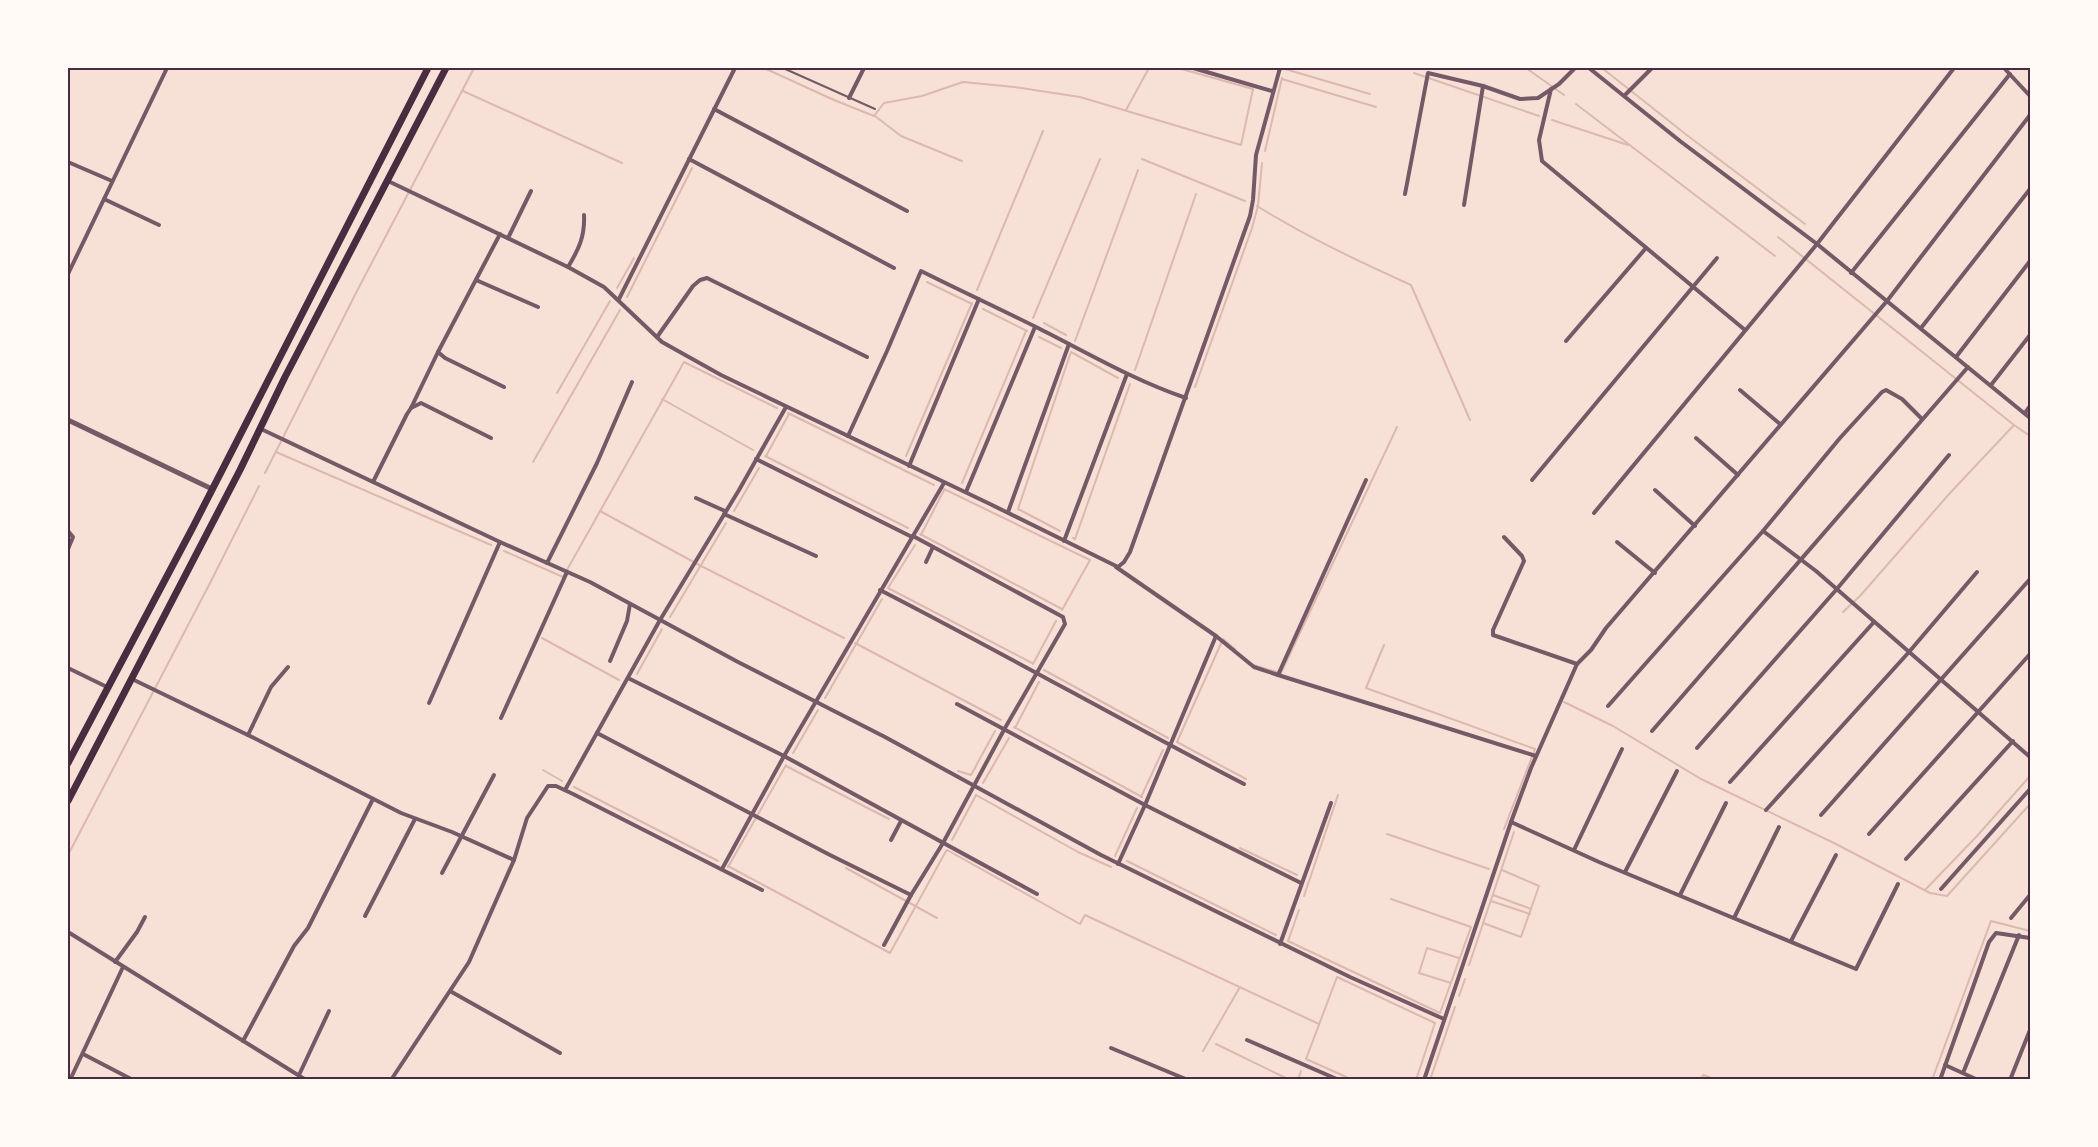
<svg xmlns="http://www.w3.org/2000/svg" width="2098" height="1147" viewBox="0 0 2098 1147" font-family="'DM Sans',sans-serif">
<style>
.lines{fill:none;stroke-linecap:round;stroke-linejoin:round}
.stream{stroke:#dcb8b0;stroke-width:2}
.service{stroke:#755966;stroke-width:2}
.minor{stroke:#755966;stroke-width:4}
.tertiary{stroke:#755966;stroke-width:5}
.trunk{stroke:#4a2c40;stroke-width:7}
.neatline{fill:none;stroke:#4a2c40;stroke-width:2}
</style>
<rect width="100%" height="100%" fill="#f7e1d7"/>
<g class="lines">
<g class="stream">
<path d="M 764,68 L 834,100 L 874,116 L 884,103 L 922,96 L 963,82 L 1014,87 L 1080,97 L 1241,145 L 1253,89 L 1178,68"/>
<path d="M 1526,68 L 1564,95"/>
<path d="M 1602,68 L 1688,136 L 1805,224"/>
<path d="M 1285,69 L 1370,94"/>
<path d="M 1414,73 L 1539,116"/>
<path d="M 1282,79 L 1376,107"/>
<path d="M 463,91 L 622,163"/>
<path d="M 1576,104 L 1775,256"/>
<path d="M 1126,110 L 1149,68"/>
<path d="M 875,116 L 901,136 L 962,161"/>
<path d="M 1552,120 L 1628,145"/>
<path d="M 1265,151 L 1282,78"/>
<path d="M 1142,159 L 1245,201"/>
<path d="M 1257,206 C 1307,237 1358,261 1411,285 L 1470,420"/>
<path d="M 1778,237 L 2014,425 L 1950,493 L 1860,596 L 1843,612"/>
<path d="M 927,282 L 972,304"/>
<path d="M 617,288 L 634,258"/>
<path d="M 977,290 L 1043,131"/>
<path d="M 627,297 L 692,168"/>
<path d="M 983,309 L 1027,331"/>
<path d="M 1033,318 L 1100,159"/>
<path d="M 1044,323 L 1066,335"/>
<path d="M 1039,337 L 1061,348"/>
<path d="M 1075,341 L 1138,170"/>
<path d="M 1071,352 L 1118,378"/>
<path d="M 1135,370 L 1196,194"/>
<path d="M 1195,387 L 1252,228 L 1258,206 L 1262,163"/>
<path d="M 557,393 L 610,301"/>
<path d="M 662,399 L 753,450"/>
<path d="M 788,413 L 934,485"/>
<path d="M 2014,425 L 2030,436"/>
<path d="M 276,452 L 491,545"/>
<path d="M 765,456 L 908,528"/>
<path d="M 766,456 L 789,414"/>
<path d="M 906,456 L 972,303"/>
<path d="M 533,462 L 620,310"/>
<path d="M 265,473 L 357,291 L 474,68"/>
<path d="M 962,483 L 1026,331"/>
<path d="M 944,489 L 1090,560 L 1062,610"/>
<path d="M 600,511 L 701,566 L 844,638"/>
<path d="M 734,511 L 759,468"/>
<path d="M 1060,531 L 1018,509 L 1071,352"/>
<path d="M 920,534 L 1062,609"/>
<path d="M 921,535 L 944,490"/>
<path d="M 1073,538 L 1075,539 L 1130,384"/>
<path d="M 504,551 L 563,577 L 684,362 L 777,408"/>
<path d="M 888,588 L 1032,663"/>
<path d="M 888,588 L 915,545"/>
<path d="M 670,617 L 726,523"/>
<path d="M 542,638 L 619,680"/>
<path d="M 855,643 L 1001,720"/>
<path d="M 1384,645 L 1366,688 L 1535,749 L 1504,829"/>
<path d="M 1033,664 L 1056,621"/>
<path d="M 1253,665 L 1281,673 L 1397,427"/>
<path d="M 1044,670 L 1168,738"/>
<path d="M 637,674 L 662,629"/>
<path d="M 825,698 L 882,599"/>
<path d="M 1564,702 L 1613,726 L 1701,779 L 1834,843 L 1930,893 L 1947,896 L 2030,804"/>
<path d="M 1014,727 L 1142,797"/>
<path d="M 1015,728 L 1039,682"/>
<path d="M 1177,742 L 1223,639 L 1235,649"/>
<path d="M 1177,742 L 1246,779"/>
<path d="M 793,753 L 818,710"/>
<path d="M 786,766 L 889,819"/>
<path d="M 543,770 L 562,781"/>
<path d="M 958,771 L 971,775 L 995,731"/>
<path d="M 983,783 L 1009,738"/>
<path d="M 574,787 L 718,861"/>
<path d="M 976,795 L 1078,852 L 1111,867"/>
<path d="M 1141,797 L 1163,750"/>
<path d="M 1387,834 L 1489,869"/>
<path d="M 952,840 L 976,795"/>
<path d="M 1240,848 L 1297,875"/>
<path d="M 947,850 L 1080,924 L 1085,915 L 1319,1024"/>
<path d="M 68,855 L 209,585 L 259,486"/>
<path d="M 1115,856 L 1137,808"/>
<path d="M 1127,861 L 1276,935"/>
<path d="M 728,866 L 890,953 L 946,851"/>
<path d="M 728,867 L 786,765"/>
<path d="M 846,868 L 937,918"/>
<path d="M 1925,890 L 1977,836 L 2030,776"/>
<path d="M 1493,895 L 1531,909"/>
<path d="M 1304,896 L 1338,795"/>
<path d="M 1491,901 L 1530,914"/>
<path d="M 1483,923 L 1521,937 L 1539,886 L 1502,870"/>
<path d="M 1288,941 L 1440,1013 L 1471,927 L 1391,899"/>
<path d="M 1288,941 L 1299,910"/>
<path d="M 1469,965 L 1514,832"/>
<path d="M 1451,983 L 1419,973 L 1427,948 L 1459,958"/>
<path d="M 1459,996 L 1465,979"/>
<path d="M 1216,1044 L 1290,1080"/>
<path d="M 1203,1051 L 1240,987"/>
<path d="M 1306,1059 L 1337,977 L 1435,1023 L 1416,1080"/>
<path d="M 1306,1059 L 1353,1080"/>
<path d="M 1431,1077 L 1455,1007"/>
<path d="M 1298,1080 L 1301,1071"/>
<path d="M 1701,1080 L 1703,1075 L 1717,1080"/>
<path d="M 1932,1080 L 1991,921 L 2030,931"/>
</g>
<path class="service" d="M 783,68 L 875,109"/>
<g class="minor">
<path d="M 1193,68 L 1272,91"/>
<path d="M 1589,68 L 1680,141 L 1817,244 L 2030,418"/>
<path d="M 2004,68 L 2030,96"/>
<path d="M 1551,89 L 1539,140 L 1542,161 L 1745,330"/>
<path d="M 1624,96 L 1652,68"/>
<path d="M 849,98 L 864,68"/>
<path d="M 714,109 L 907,211"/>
<path d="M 689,159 L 894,268"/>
<path d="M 68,162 L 112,181"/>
<path d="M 388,181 L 568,267 L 604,287 L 662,342 L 721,375 L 990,504 L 1118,567 L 1124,562 L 1130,552 L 1250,216 L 1253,200 L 1256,155 L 1280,68"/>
<path d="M 1405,194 L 1428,73 L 1483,86 L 1520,99 L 1538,98 L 1559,84 L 1575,68"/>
<path d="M 104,199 L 159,225"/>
<path d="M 1464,205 L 1483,86"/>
<path d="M 500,234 L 438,352 L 445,358 L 504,387"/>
<path d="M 508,238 L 531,191"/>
<path d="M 568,267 C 579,249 585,236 584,215"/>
<path d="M 1851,273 L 2010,74"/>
<path d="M 68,274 L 167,68"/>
<path d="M 476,280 L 538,307"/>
<path d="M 619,299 L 735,68"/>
<path d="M 1921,328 L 2030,189"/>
<path d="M 657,337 L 693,286 L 700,280 L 707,278 L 867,357"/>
<path d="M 1566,341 L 1646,248"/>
<path d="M 1956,357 L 2030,261"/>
<path d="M 1991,385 L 2030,335"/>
<path d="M 1740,390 L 1780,424"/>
<path d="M 411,408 L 438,352"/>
<path d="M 2025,413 L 2030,406"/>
<path d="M 261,429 L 500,542 L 590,582 L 738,662 L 885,737 L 1101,855 L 1350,977 L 1444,1019"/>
<path d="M 848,436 L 887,351 L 921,271 C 959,290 998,308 1036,327 C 1086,352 1133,380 1186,398"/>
<path d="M 1696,438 L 1738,475"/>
<path d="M 756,459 L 912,537"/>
<path d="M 909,466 L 979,299"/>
<path d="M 1532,480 L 1717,258"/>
<path d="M 373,482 L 407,414 L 411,408 L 421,403 L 491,438"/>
<path d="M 1655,490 L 1695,526"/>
<path d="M 966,492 L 1035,327"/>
<path d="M 696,498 L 725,511"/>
<path d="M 1008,512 L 1069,344"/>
<path d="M 1594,513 L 1817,244 L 1954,68"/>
<path d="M 724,514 L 816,556"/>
<path d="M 68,531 L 73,537 L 68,549"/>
<path d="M 1763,531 L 1840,438 L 1882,392 L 1886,390 L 1902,399 L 1922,419"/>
<path d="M 1504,537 L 1522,556 L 1524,561 L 1493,630 L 1493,635 L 1577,664"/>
<path d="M 1064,541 L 1127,374"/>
<path d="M 1617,542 L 1655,573"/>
<path d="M 926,562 L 933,547"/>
<path d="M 547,563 L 597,463 L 632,382"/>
<path d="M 1116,567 L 1216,636 L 1254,667 L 1278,675 L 1366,480"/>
<path d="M 880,590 C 1003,653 1122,721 1244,784"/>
<path d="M 610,661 L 627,621 L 630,604"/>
<path d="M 68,668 L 107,687"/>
<path d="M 1278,675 L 1536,756"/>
<path d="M 628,678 L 784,756 L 1037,894"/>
<path d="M 132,679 L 256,739 L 401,813 L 452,832 L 514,860"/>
<path d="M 429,703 L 500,542"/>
<path d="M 957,704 L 1145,805 L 1301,883"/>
<path d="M 1608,706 L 1763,531 L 1816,571 L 2030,757"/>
<path d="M 501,718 L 567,572"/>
<path d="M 1652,731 L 1968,367"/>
<path d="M 597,733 L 830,855 L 911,895"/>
<path d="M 248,735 L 271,687 L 288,667"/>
<path d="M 1697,748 L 1836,590 L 1949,455"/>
<path d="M 1730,782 L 1874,622"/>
<path d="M 565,790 L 660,620 L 739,490 L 786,407"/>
<path d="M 1766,810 L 1909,652 L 1977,572"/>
<path d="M 1821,815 L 2030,579"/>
<path d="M 1869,834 L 2030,654"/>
<path d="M 891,840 L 901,821"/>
<path d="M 1574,850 L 1622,749"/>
<path d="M 1906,859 L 2013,741"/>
<path d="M 1118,864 L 1145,805 L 1216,636"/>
<path d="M 722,869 L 784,756 L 944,483"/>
<path d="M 1625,872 L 1677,771"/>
<path d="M 442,873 L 494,775"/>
<path d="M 1898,884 L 1856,969 L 1599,862 L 1511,822 L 1531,768 L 1577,664 L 1591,650 L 1606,628 L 1887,301 L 2030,115"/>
<path d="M 1941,889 L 2030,789"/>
<path d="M 1680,895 L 1726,803"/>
<path d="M 365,916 L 415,819"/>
<path d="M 1734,918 L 1779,827"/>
<path d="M 2011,918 L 2030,895"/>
<path d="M 68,932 L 306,1080"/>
<path d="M 1791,941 L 1836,855"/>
<path d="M 1280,944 L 1331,803"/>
<path d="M 884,945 L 911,895 L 943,843 L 1005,728 L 1065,624 L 1063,617 L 913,536"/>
<path d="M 115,962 L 137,932 L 145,917"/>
<path d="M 450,991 L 560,1053"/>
<path d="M 1247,1040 L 1339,1080"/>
<path d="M 243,1041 L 294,946 L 308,928 L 373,799"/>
<path d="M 1111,1048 L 1188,1080"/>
<path d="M 83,1054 L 133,1080"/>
<path d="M 1945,1065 L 1978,1080"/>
<path d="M 1963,1073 L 2019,935"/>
<path d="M 299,1075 L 329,1011"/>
<path d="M 70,1080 L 123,967"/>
<path d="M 391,1080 L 469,962 L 514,860 L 527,818 L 548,786 L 556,786 L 573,794 L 762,890"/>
<path d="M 1424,1080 L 1511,822"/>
<path d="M 1940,1080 L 1989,942 L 1996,933 L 2030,938"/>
<path d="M 2010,1080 L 2030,1030"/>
</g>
<path class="tertiary" d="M 68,420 L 212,489"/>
<g class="trunk">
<path d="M 68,763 L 193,527 L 428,68"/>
<path d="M 68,801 L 240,470 L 285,377 L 446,68"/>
</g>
</g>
<rect width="2098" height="1147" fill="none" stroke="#fffaf5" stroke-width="138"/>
<rect x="69" y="69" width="1960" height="1009" class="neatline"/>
</svg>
